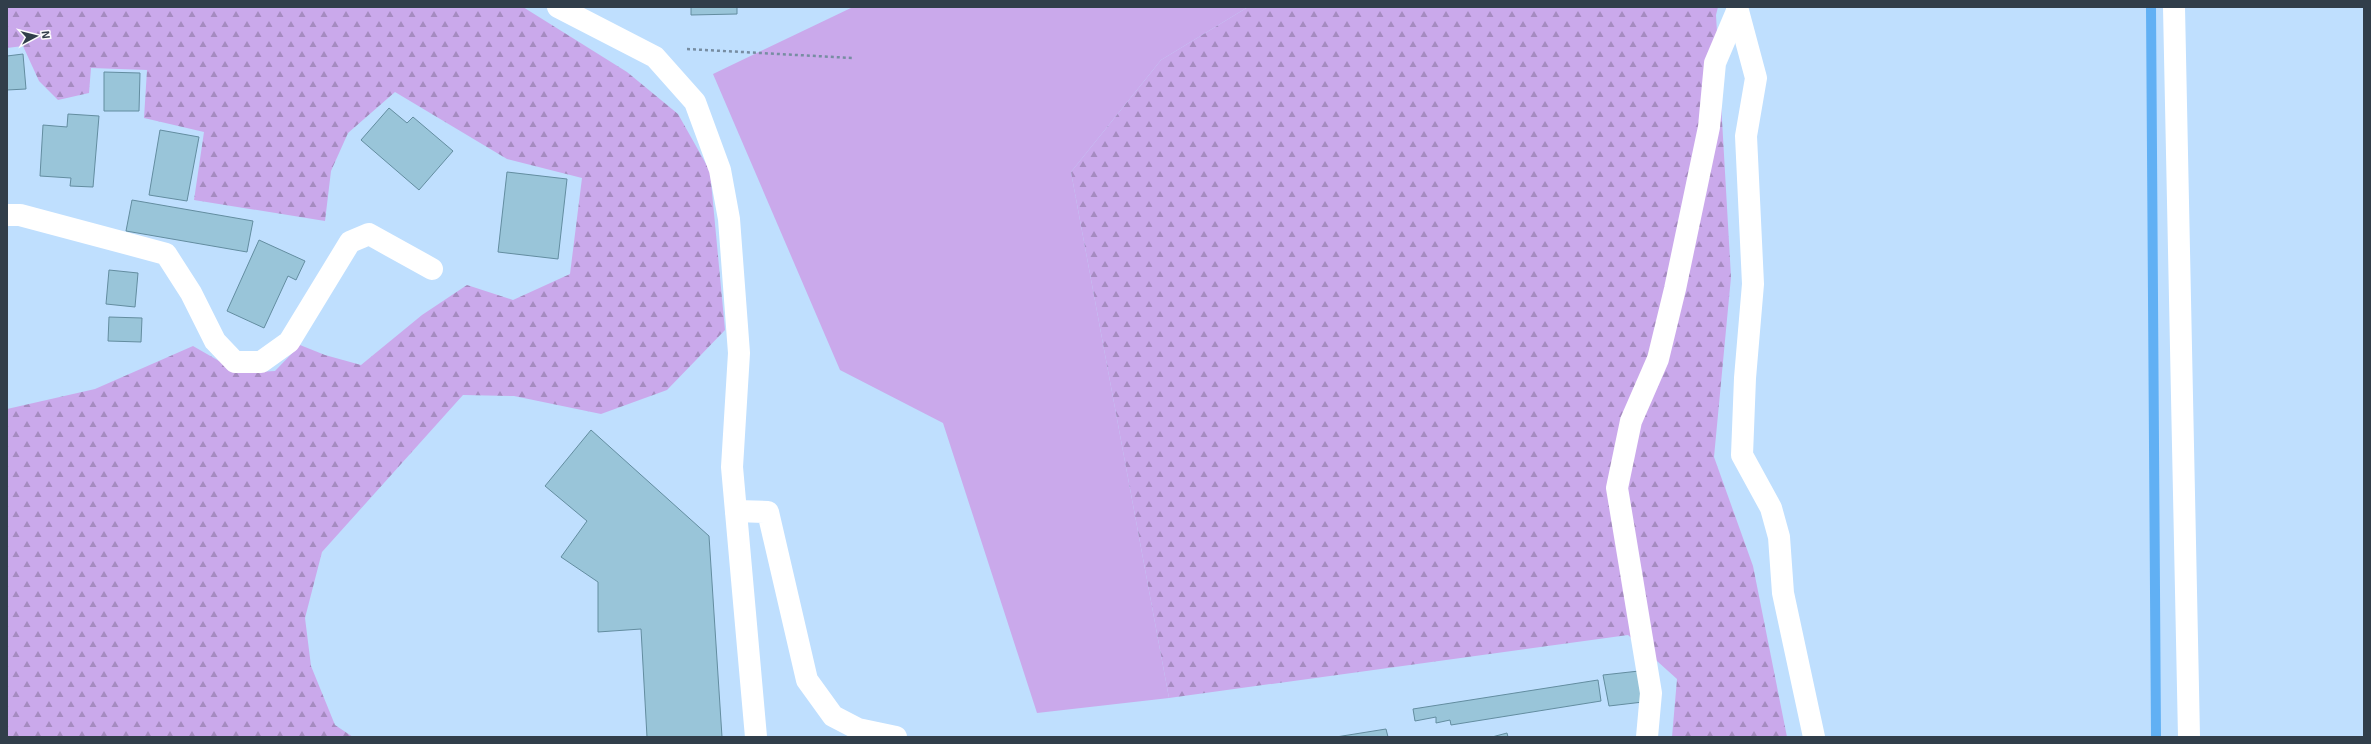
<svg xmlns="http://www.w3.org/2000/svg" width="2371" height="744" viewBox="0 0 2371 744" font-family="'Exo 2',sans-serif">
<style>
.grass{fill:#caa9eb}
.forest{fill:url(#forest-firs)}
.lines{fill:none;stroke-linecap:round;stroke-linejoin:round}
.stream{stroke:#61b0f4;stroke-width:10}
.building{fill:#99c5d9;stroke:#638da0}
.path{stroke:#778da2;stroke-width:2.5;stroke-dasharray:3 3;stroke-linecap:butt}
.minor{stroke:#fff;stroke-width:22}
</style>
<defs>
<pattern id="forest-firs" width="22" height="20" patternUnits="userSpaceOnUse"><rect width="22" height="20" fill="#caa9eb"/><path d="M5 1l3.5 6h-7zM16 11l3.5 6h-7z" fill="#a58bc0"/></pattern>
</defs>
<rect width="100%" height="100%" fill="#bfdffe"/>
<path class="grass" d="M 853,7 L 1248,7 L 1161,60 L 1071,172 L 1169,698 L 1037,713 L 943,423 L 840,370 L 713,74 Z"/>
<g class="forest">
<path d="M 7,7 L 523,7 L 627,72 L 678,114 L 710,171 L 725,330 L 667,390 L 601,414 L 514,396 L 463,395 L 322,552 L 305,618 L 311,666 L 335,725 L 353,737 L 7,737 L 7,409 L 95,389 L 193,346 L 240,373 L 275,371 L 300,345 L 325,355 L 361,365 L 422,315 L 467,285 L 513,300 L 570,274 L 582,178 L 507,159 L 395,92 L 348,133 L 331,171 L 325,221 L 194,200 L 204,132 L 144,118 L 147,70 L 91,68 L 89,93 L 58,100 L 39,81 L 23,46 L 7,48 Z"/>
<path d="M 1248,7 L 1718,7 L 1716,15 L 1731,277 L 1714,457 L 1753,566 L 1787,737 L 1672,737 L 1677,679 L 1628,635 L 1169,698 L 1071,172 L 1161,60 Z"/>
</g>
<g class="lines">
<path class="stream" d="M 2151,7 L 2156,737"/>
</g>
<g class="building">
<path d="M 691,7 L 737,7 L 737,14 L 691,15 Z"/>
<path d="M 23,54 L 26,89 L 7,90 L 7,56 Z"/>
<path d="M 104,72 L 140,73 L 139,111 L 104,111 Z"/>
<path d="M 389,108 L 407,123 L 413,117 L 453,151 L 419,190 L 361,140 Z"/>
<path d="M 68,114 L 99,116 L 93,187 L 70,186 L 71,178 L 40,176 L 43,125 L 67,127 Z"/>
<path d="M 160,130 L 199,137 L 187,201 L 149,195 Z"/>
<path d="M 507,172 L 567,179 L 558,259 L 498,252 Z"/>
<path d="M 132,200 L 253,221 L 247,252 L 126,231 Z"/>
<path d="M 259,240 L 305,261 L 296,280 L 288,276 L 264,328 L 227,311 Z"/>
<path d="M 109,270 L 138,273 L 135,307 L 106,304 Z"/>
<path d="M 109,317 L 142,318 L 141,342 L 108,341 Z"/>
<path d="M 591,430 L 709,536 L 722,737 L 647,737 L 641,629 L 598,632 L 598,582 L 561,557 L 587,521 L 545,486 Z"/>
<path d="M 1639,671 L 1643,702 L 1609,706 L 1603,675 Z"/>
<path d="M 1598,680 L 1601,701 L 1451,725 L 1450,720 L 1436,723 L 1436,717 L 1415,721 L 1413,709 Z"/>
<path d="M 1386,729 L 1388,737 L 1336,737 Z"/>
<path d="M 1507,733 L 1508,737 L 1492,737 Z"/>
</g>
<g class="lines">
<path class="path" d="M 687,49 L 852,58"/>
<g class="minor">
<path d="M 558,7 L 655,57 L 695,102 L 720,170 L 729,219 L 739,353 L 732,467 L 756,737"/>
<path d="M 1737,7 L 1756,78 L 1746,136 L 1753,284 L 1745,378 L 1742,455 L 1771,508 L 1779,537 L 1783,593 L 1814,737"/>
<path d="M 2174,7 L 2189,737"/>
<path d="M 7,215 L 20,215 L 166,254 L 191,293 L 215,341 L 235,362 L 261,362 L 289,342 L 350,242 L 369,234 L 432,269"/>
<path d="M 736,511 L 768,512 L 807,680 L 833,716 L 858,729 L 896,737"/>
<path d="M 1647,737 L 1651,693 L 1617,488 L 1631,421 L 1658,359 L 1675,289 L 1709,127 L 1715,63 L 1737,11"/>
</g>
</g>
<rect width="2371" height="744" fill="none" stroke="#313e4a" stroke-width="16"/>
<g transform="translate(36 36) rotate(83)" stroke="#fcfcfc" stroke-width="3" paint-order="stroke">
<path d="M0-3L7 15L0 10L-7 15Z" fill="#313e4a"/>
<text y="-6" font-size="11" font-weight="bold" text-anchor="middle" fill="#313e4a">N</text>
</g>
</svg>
